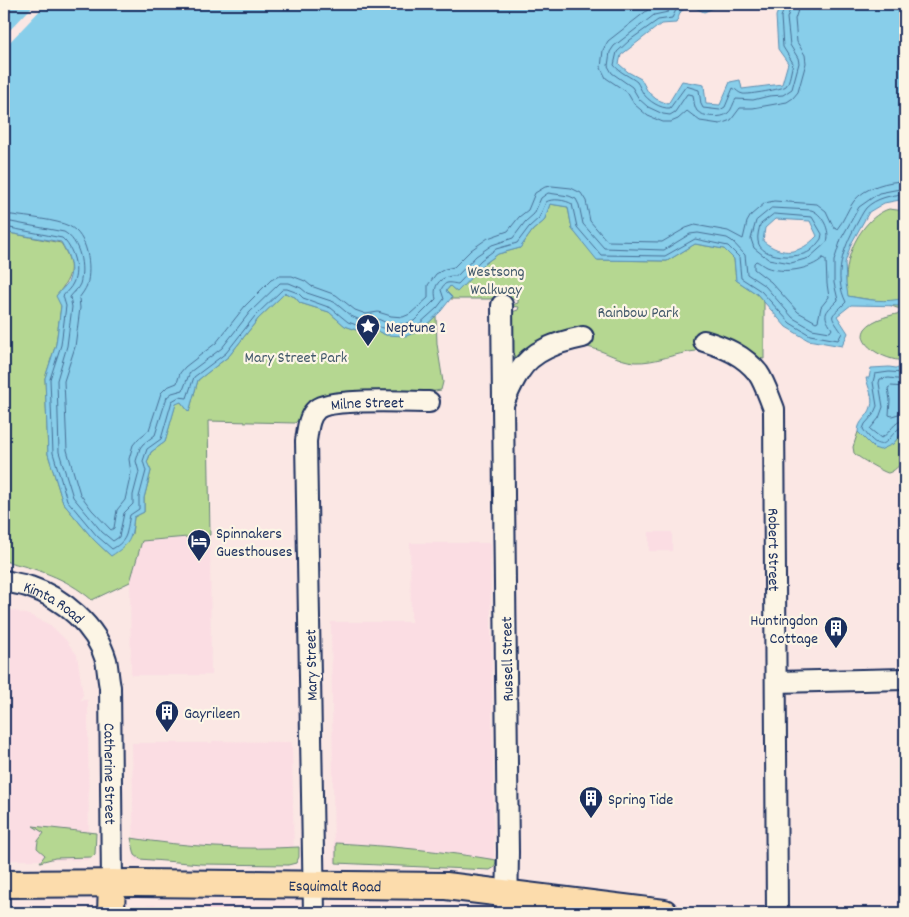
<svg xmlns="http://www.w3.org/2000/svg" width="909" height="917" viewBox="0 0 909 917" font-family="Dekko,sans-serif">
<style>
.built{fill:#fbdde3}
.green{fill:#b5d791;stroke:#688378}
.water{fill:#88ceea;stroke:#5c8eb2;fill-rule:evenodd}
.pier{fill:#fbe7e4}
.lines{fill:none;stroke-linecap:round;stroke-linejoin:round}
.shore{stroke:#476f96;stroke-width:1}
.minor-casing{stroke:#1b2f5e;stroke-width:24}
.major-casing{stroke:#1b2f5e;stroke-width:30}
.minor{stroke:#fcf5e5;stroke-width:20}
.major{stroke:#fcdcac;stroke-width:26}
.labels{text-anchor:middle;stroke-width:4.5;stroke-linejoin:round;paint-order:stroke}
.park-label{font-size:16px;fill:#42596b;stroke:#fcf5e5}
.poi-label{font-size:16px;fill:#1b2f5e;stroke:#fcf5e5;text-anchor:start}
.street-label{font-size:16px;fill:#1b2f5e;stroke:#fcf5e5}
</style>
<rect width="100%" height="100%" fill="#fbe7e4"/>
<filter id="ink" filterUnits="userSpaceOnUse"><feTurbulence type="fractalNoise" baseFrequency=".02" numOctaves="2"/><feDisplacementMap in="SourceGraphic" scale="10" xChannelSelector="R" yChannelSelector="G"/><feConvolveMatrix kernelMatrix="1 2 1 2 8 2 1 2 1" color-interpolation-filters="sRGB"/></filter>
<g filter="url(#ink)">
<g class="built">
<rect x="649" y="532" width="23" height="19"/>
<path d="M 210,535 L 211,675 L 131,675 L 130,582 L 142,541 Z"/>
<path d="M 410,543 L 490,543 L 494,863 L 334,862 L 331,622 L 411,622 Z"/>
<path d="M 4,608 L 32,616 L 50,625 L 65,639 L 77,655 L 83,694 L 81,700 L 88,700 L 89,860 L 4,860 Z"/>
<path d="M 212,741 L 292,742 L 294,862 L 134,861 L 132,743 L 212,743 Z"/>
<path d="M 134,905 L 294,906 L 294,913 L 134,913 Z"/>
<path d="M 334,906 L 426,907 L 479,913 L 334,913 Z"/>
</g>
<g class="green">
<path d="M 550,204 L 568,207 L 572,229 L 598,260 L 667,261 L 695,244 L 724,249 L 734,259 L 736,280 L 757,294 L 764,302 L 764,359 C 755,359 745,347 737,343 C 725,336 712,333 698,332 L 696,351 C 675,353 656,363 635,362 C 618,361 604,350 587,347 L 587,339 L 577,329 C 550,333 538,342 518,359 L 515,359 L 513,357 L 512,312 L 518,310 L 519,307 L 512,306 L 512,305 L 518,303 L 518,299 L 451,299 L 452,297 L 446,291 L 450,286 L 457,292 L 484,264 L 498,254 L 520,248 L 533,230 L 544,221 Z"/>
<path d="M 889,209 L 905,211 L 905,309 L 897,308 L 879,301 L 847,296 L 845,294 C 846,280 846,265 851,252 C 856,235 872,214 889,209 Z"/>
<path d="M 9,233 L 61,243 C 75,266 73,275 57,295 L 61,306 L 56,344 L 45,378 L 48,454 L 63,503 L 94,540 L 111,556 L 132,534 L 134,517 L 144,512 L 144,498 L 151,471 L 147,463 L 151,452 L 165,442 L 176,403 L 181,402 L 189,412 L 198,380 L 229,356 L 258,319 L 285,293 L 295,297 L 300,303 L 329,312 L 345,326 L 365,333 L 377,331 L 386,335 L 420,331 L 436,316 L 437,344 L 443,382 L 441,390 L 305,412 L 295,423 L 208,421 L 210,535 L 142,541 L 130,582 L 92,600 C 65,577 37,569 4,561 L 4,235 Z"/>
<path d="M 905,312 L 905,360 C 892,363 854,346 865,329 C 873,318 893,315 905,312 Z"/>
<path d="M 905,429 L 904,461 C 900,464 894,472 888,473 C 885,473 857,457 854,453 L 853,447 L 858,432 L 874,448 L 893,444 Z"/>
<path d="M 33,826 L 96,833 L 95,854 L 92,857 L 55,858 L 40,862 L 45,855 L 37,848 L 38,841 L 44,833 Z"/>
<path d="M 131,838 C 186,847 244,850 299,847 L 299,857 L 296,863 L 288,865 L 201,864 L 140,859 L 135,855 Z"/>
<path d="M 336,843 C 390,846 443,851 496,860 L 495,867 L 490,870 L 336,863 Z"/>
</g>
<g class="water">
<path d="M 4,4 L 723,4 L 704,12 L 691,6 L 681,11 L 676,23 L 661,24 L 621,55 L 619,64 L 628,72 L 641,79 L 648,92 L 656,99 L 668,104 L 682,81 L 704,85 L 706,104 L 720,105 L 730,82 L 740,80 L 742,89 L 782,84 L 788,63 L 778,49 L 776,16 L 781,4 L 905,4 L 905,199 L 884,203 L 869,212 L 851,244 L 845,263 L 846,283 L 848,296 C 869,300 885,303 905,298 L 905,306 L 851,305 L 837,316 L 848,333 L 842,346 L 808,340 L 786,327 L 757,294 L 736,280 L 734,259 L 724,249 L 695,244 L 667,261 L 597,260 L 572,229 L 568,207 L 550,204 L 544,221 L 533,230 L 520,248 L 498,254 L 484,264 L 457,292 L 450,286 L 446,291 L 452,297 L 441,311 L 420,331 L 406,336 L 386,335 L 377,331 L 365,333 L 345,326 L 329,312 L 300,303 L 295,297 L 285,293 L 258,319 L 229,356 L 198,380 L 189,412 L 181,402 L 176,404 L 165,442 L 151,452 L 147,462 L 151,471 L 144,498 L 144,512 L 134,517 C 131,540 131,543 111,556 L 94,540 L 63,503 L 48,454 L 45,378 L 56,344 L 61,306 L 56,296 C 60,291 67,285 69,280 C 74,267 68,253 61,242 L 9,233 L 4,235 ZM 775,219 L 810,221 L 817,236 C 800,254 783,257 763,241 L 765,228 Z"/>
<path d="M 889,367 L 903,369 L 905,368 L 905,429 L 893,444 L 880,450 L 874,448 L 858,432 C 858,420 868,418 871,407 C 874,398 868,387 866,378 L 869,378 L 871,368 Z"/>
</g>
<path class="pier" d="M 35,4 L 46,4 L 4,48 L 4,36 Z"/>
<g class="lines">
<g class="shore">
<path d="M 663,4 L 649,9 L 608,41 L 603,50 L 601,68 L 606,78 L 627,92 L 634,104 L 648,116 L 663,122 L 671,122 L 678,119 L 687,111 L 700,121 L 720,124 L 731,120 L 740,108 L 753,108 L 787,102 L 793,98 L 798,92 L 806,63 L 805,55 L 797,42 L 795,19 L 800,4"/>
<path d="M 672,4 L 668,12 L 654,15 L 614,46 L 610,52 L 608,66 L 612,73 L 632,87 L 639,99 L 648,107 L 663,114 L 670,115 L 675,112 L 687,94 L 689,94 L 693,95 C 694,100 694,107 697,111 C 703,117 722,119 728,113 C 732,110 733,103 736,99 L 753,100 L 769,96 L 783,95 L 792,89 L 799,63 L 798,58 L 790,45 L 787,18 L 792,4"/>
<path d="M 684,4 L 677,8 L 672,18 L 658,20 L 630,40 L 617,52 L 614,65 C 620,73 630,76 637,82 C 639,85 641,90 643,93 C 648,101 661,109 670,108 L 686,86 L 699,90 L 701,104 L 703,108 L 720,110 L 725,107 L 733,88 C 737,90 738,93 743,94 C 748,95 783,89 786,86 C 790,81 791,70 793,63 L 783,47 L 781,17 L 786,4"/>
<path d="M 772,208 L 811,210 C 822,213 831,231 827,242 L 809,258 L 791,263 L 768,259 L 754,248 L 751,239 L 756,221 Z"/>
<path d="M 774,214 L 812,217 L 822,234 L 821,239 C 818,243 814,248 810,251 C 799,259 760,259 758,241 C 757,236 759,230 760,225 Z"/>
<path d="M 4,215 L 12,215 C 27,217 57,220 69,226 C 88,235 92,267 87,285 C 85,290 82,294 79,298 L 80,308 L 75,347 L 64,381 L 67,450 L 80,494 L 92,510 L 111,530 L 114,528 L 117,510 L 125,500 L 131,473 L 129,459 L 133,445 L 138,439 L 149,430 L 161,393 L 167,387 L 177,383 L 180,373 L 185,367 L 216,343 L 245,306 L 271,280 L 279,276 L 292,276 L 305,281 L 311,286 L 336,295 L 355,310 L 366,314 L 378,312 L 391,316 L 403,317 L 410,314 L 428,298 L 428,285 L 436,274 L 445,269 L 454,267 L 471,250 L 488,238 L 508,231 L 519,217 L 528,210 L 535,193 L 545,187 L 552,186 L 571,188 L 581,193 L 586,201 L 590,221 L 607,241 L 662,242 L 686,228 L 695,225 L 728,231 L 743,239 L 747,222 L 751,215 L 765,203 L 774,201 L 817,204 L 826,211 L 834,228 L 837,229 C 844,221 847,210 854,201 C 865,187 888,181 905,181"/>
<path d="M 4,223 L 11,222 L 64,232 C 80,241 85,267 80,284 C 78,289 73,293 70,297 L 72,307 L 67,346 L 57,380 L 59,452 L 73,497 L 102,532 L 113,541 L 119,537 L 124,513 L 133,504 L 133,495 L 139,472 L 136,461 L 140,448 L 143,444 L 155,435 L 167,397 L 172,393 L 183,390 L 190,372 L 222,348 L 250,312 L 280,283 L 289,283 L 301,288 L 307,293 L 334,302 L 351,316 L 365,322 L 378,319 L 389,324 L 404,324 L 414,321 L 436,299 C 432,284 442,275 457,276 L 476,256 L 492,245 L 513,238 L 525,222 L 534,214 L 541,198 L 548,193 L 569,196 L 576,199 L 579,205 L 583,224 L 604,248 L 664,250 L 690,234 L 698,233 L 727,238 L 732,241 L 745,255 L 747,274 L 765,286 L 793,318 L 812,329 L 830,332 L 832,329 C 821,313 826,312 838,300 L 834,283 L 834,261 L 841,239 L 859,207 L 879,193 L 905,188"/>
<path d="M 4,230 L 10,228 L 62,238 C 73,247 80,270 73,283 C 71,288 66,292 63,296 L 66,306 L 61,345 L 50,379 L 53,453 L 67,500 L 97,536 L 112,549 C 129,540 126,532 130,515 L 139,509 L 139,497 L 146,471 L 143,461 L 147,449 L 161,439 L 172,401 L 179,397 L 187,398 L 194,377 L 226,353 L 255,316 L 283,289 L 287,289 L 298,293 L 303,298 L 331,308 L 348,322 L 365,328 L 377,326 L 388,330 L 405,331 L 417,326 L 437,308 L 444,299 L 441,290 C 445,280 450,283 458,284 L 481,260 L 496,249 L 517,243 L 529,227 L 539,218 L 546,202 C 552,198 566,200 572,204 L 577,227 L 601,255 L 665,256 L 695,239 L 728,246 L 739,257 L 741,278 L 761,291 L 790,323 L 810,335 L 838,340 L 842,333 C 828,312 830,319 846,302 C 833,276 843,249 856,225 C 859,220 862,213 866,208 C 876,198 891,195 905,194"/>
<path d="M 823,258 L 826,260 L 827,284 L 829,297 L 821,307 L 818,321 L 816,322 L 798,312 L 771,282 L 754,269 L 754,263 L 756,261 C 759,262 762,265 766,267 C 783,274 810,270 823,258 Z"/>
<path d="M 905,373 L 889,372 L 875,374 L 873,382 L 877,406 L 873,415 L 865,424 L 863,429 C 887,464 888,428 905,426"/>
<path d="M 905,380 L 889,378 L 880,379 L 879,383 L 883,407 L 879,418 L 870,429 L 881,438 C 891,433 893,421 905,420"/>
<path d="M 905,387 L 891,386 L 888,388 L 890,400 L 889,415 L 892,416 L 905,412"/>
</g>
<g class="minor-casing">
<g id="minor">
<path d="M 502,305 L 503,401"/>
<path id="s1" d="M 704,341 C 724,347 744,355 758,373 C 765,383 769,397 774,409 L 777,913"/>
<path id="s2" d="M 4,581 C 12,583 22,584 30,587 C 63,598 96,626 106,660 C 108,669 108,679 110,687 L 112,883"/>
<path d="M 776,682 L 905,679"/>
<path id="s3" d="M 314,913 L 306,441 C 308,429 308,417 317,409 C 331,398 408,402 429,402"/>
<path d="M 507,913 L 508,852 L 503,404 C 508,393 512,382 519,372 C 532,350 559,342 583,337"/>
</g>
</g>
<g class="major-casing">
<g id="major">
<path id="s4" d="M 4,884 L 136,883 L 446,886 L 664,913"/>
<path d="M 111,913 L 112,883"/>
</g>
</g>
<use href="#minor" class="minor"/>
<use href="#major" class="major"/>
</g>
</g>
<defs>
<g id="sight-pin" transform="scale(1.25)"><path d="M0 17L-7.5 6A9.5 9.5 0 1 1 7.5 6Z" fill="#1b2f5e" stroke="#fcf5e5"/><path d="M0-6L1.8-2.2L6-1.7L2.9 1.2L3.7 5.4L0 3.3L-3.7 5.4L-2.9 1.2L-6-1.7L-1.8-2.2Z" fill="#fff"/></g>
<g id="hotel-pin" transform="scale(1.25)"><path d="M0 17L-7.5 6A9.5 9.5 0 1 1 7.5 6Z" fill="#1b2f5e" stroke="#fcf5e5"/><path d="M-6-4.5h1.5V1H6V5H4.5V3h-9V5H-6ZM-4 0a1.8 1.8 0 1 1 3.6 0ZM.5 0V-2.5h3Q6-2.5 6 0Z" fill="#fff"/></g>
<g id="building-pin" transform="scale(1.25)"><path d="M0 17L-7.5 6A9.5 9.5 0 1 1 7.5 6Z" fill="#1b2f5e" stroke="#fcf5e5"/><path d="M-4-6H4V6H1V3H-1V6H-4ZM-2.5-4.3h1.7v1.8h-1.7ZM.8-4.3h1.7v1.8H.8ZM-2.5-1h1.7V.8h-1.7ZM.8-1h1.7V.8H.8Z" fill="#fff"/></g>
</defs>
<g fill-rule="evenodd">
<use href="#sight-pin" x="368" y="326"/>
<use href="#hotel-pin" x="199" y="541"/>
<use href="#building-pin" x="836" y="628"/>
<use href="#building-pin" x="167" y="712"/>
<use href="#building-pin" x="591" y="798"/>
</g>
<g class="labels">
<g class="park-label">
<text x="496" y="276">Westsong<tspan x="496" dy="18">Walkway</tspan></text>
<text x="638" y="317">Rainbow Park</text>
<text x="296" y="362">Mary Street Park</text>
</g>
<g class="poi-label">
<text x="386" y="332">Neptune 2</text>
<text x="216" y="538">Spinnakers<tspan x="216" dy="18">Guesthouses</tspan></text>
<text x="818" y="625" text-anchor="end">Huntingdon<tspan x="818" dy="18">Cottage</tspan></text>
<text x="184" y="718">Gayrileen</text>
<text x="608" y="804">Spring Tide</text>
</g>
<g class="street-label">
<text dy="6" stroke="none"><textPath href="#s3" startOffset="558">Milne Street</textPath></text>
<text dy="6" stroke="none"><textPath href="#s1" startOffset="244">Robert Street</textPath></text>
<text dy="6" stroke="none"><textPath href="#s2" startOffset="55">Kimta Road</textPath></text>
<text transform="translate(506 659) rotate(-91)" y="6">Russell Street</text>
<text transform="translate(310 665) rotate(-91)" y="6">Mary Street</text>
<text dy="6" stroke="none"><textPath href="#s2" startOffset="250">Catherine Street</textPath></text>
<text dy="6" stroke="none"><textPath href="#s4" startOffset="331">Esquimalt Road</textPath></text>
</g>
</g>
<rect width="909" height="917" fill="none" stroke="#fcf5e5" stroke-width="20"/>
<rect x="10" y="10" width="889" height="897" fill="none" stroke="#1b2f5e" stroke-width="2" filter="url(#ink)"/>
</svg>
